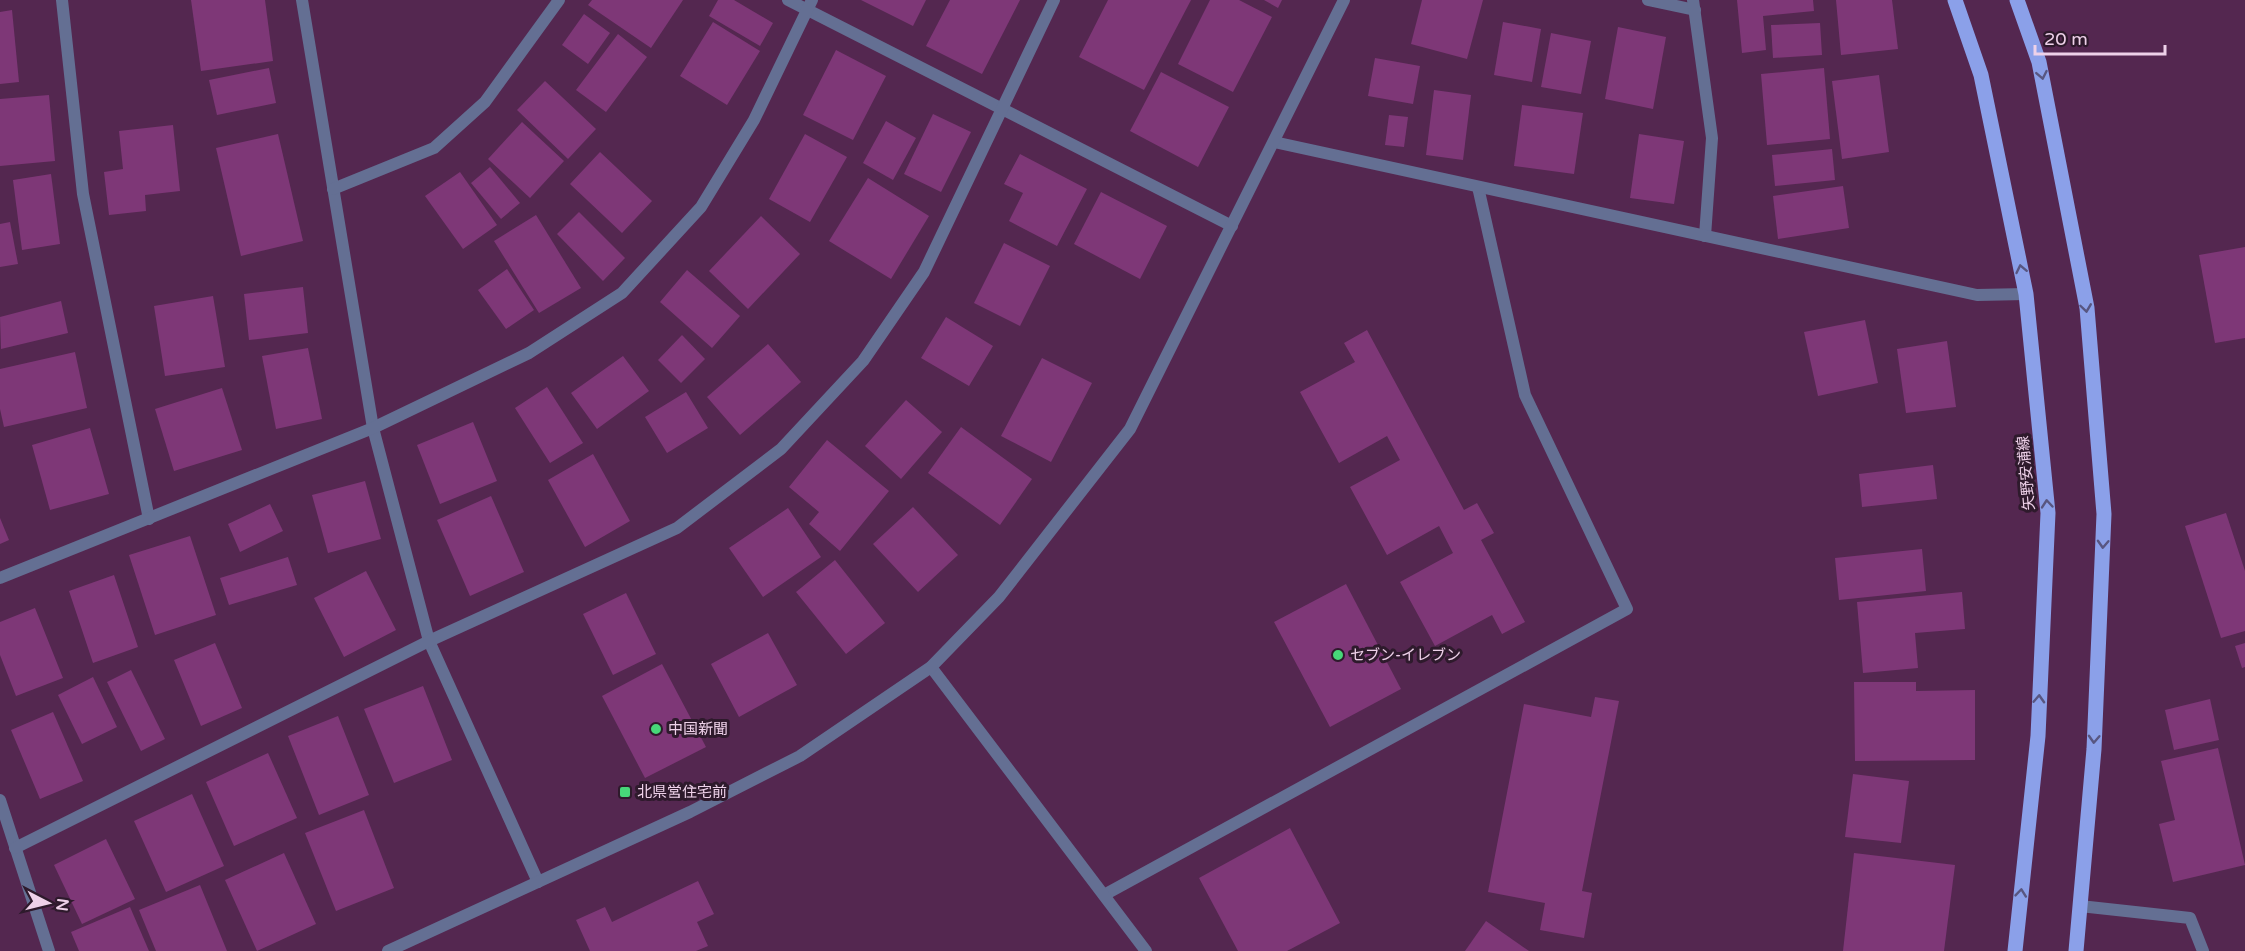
<svg xmlns="http://www.w3.org/2000/svg" width="2245" height="951" viewBox="0 0 2245 951" font-family="'Varela Round','Noto Sans JP',sans-serif">
<style>
.building{fill:#7e3777}
.lines{fill:none;stroke-linecap:round;stroke-linejoin:round}
.service{stroke:#646f93;stroke-width:12}
.minor{stroke:#646f93;stroke-width:12}
.tertiary{stroke:#646f93;stroke-width:12}
.primary{stroke:#8ba0e9;stroke-width:15}
.oneway{stroke:#585681}
.poi-dot{fill:#47d779;stroke:#2e1a2c;stroke-width:2}
.labels{text-anchor:middle;stroke-width:6;stroke-linejoin:round;paint-order:stroke}
.street-label{font-size:15px;fill:#eed1e9;stroke:#2e1a2c}
.poi-label{font-size:15px;fill:#eed1e9;stroke:#2e1a2c;text-anchor:start}
</style>
<rect width="100%" height="100%" fill="#542750"/>
<g class="building">
<path d="M 191,0 L 265,0 L 273,61 L 201,71 Z"/>
<path d="M 592,0 L 683,0 L 651,48 L 588,5 Z"/>
<path d="M 718,0 L 734,0 L 773,23 L 760,46 L 709,16 Z"/>
<path d="M 861,0 L 926,0 L 913,26 Z"/>
<path d="M 950,0 L 1020,0 L 982,74 L 926,46 Z"/>
<path d="M 1108,0 L 1191,0 L 1144,90 L 1079,57 Z"/>
<path d="M 1210,0 L 1239,0 L 1272,17 L 1233,92 L 1178,64 Z"/>
<path d="M 1264,0 L 1282,0 L 1278,8 Z"/>
<path d="M 1422,0 L 1483,0 L 1467,59 L 1411,44 Z"/>
<path d="M 1737,0 L 1813,0 L 1814,11 L 1763,16 L 1766,50 L 1742,53 Z"/>
<path d="M 1836,0 L 1892,0 L 1898,49 L 1841,55 Z"/>
<path d="M 12,10 L 19,82 L 0,84 L 0,12 Z"/>
<path d="M 584,14 L 610,33 L 588,64 L 562,45 Z"/>
<path d="M 713,22 L 760,51 L 727,105 L 680,76 Z"/>
<path d="M 1503,22 L 1541,29 L 1532,82 L 1494,75 Z"/>
<path d="M 1820,23 L 1822,55 L 1773,58 L 1771,25 Z"/>
<path d="M 1618,27 L 1666,37 L 1653,109 L 1605,99 Z"/>
<path d="M 1551,33 L 1591,41 L 1581,94 L 1541,87 Z"/>
<path d="M 618,34 L 647,57 L 606,112 L 576,90 Z"/>
<path d="M 836,50 L 886,76 L 853,140 L 803,115 Z"/>
<path d="M 1375,58 L 1420,66 L 1413,104 L 1368,96 Z"/>
<path d="M 269,68 L 276,103 L 217,115 L 209,80 Z"/>
<path d="M 1824,68 L 1830,139 L 1767,145 L 1761,74 Z"/>
<path d="M 1161,72 L 1229,107 L 1198,167 L 1130,131 Z"/>
<path d="M 1879,75 L 1889,152 L 1842,159 L 1832,81 Z"/>
<path d="M 545,81 L 596,129 L 568,159 L 517,110 Z"/>
<path d="M 1434,90 L 1471,95 L 1463,160 L 1426,155 Z"/>
<path d="M 49,95 L 55,161 L 0,166 L 0,99 Z"/>
<path d="M 1522,105 L 1583,113 L 1574,174 L 1514,166 Z"/>
<path d="M 933,114 L 971,132 L 941,192 L 904,174 Z"/>
<path d="M 1389,115 L 1408,117 L 1404,147 L 1385,145 Z"/>
<path d="M 886,121 L 916,138 L 893,180 L 863,163 Z"/>
<path d="M 522,122 L 564,161 L 530,198 L 488,159 Z"/>
<path d="M 173,125 L 180,191 L 145,195 L 146,211 L 109,215 L 104,172 L 123,169 L 119,131 Z"/>
<path d="M 278,134 L 303,241 L 241,256 L 216,148 Z"/>
<path d="M 805,134 L 847,157 L 810,222 L 769,199 Z"/>
<path d="M 1639,134 L 1684,141 L 1674,204 L 1630,198 Z"/>
<path d="M 1832,149 L 1835,180 L 1775,186 L 1772,155 Z"/>
<path d="M 600,152 L 652,201 L 622,233 L 570,184 Z"/>
<path d="M 1020,154 L 1087,189 L 1057,246 L 1009,221 L 1023,193 L 1004,184 Z"/>
<path d="M 490,167 L 520,203 L 501,219 L 471,183 Z"/>
<path d="M 460,172 L 497,225 L 463,249 L 425,196 Z"/>
<path d="M 51,174 L 60,244 L 22,250 L 13,180 Z"/>
<path d="M 868,178 L 929,216 L 891,279 L 829,241 Z"/>
<path d="M 1843,186 L 1849,228 L 1778,239 L 1773,196 Z"/>
<path d="M 1101,192 L 1167,226 L 1140,279 L 1074,244 Z"/>
<path d="M 579,212 L 625,258 L 603,281 L 557,234 Z"/>
<path d="M 536,215 L 581,288 L 539,313 L 494,241 Z"/>
<path d="M 761,216 L 800,254 L 748,309 L 709,271 Z"/>
<path d="M 10,222 L 18,264 L 0,267 L 0,224 Z"/>
<path d="M 1004,243 L 1050,266 L 1020,326 L 974,303 Z"/>
<path d="M 2245,247 L 2245,338 L 2215,343 L 2199,255 Z"/>
<path d="M 507,269 L 534,310 L 506,329 L 478,290 Z"/>
<path d="M 687,270 L 740,316 L 712,348 L 660,302 Z"/>
<path d="M 303,287 L 308,333 L 249,340 L 244,294 Z"/>
<path d="M 213,296 L 225,367 L 165,376 L 154,306 Z"/>
<path d="M 61,301 L 68,333 L 1,349 L 0,317 Z"/>
<path d="M 946,317 L 993,346 L 969,386 L 921,358 Z"/>
<path d="M 1865,320 L 1878,383 L 1818,396 L 1804,332 Z"/>
<path d="M 1367,330 L 1464,510 L 1477,503 L 1494,533 L 1481,540 L 1525,622 L 1502,634 L 1492,615 L 1435,646 L 1400,582 L 1453,553 L 1439,526 L 1387,555 L 1350,487 L 1400,460 L 1387,436 L 1339,463 L 1300,392 L 1355,362 L 1344,343 Z"/>
<path d="M 682,335 L 705,359 L 681,383 L 658,360 Z"/>
<path d="M 1947,341 L 1956,407 L 1906,413 L 1897,349 Z"/>
<path d="M 768,344 L 801,382 L 740,435 L 707,397 Z"/>
<path d="M 308,348 L 322,419 L 276,429 L 262,356 Z"/>
<path d="M 75,352 L 87,408 L 4,427 L 0,409 L 0,369 Z"/>
<path d="M 623,356 L 649,391 L 597,429 L 571,393 Z"/>
<path d="M 1042,358 L 1092,383 L 1051,462 L 1001,436 Z"/>
<path d="M 547,387 L 583,443 L 550,463 L 515,408 Z"/>
<path d="M 222,388 L 242,450 L 174,471 L 155,409 Z"/>
<path d="M 686,392 L 708,428 L 667,453 L 645,417 Z"/>
<path d="M 906,400 L 942,432 L 901,479 L 865,446 Z"/>
<path d="M 473,422 L 497,481 L 440,504 L 417,445 Z"/>
<path d="M 961,427 L 1032,479 L 1000,525 L 928,473 Z"/>
<path d="M 90,428 L 109,494 L 50,510 L 32,445 Z"/>
<path d="M 827,440 L 889,491 L 840,551 L 809,524 L 819,512 L 789,487 Z"/>
<path d="M 593,454 L 630,521 L 585,547 L 548,480 Z"/>
<path d="M 1933,465 L 1937,499 L 1862,507 L 1859,474 Z"/>
<path d="M 365,481 L 381,539 L 328,553 L 312,495 Z"/>
<path d="M 491,496 L 524,572 L 470,596 L 437,520 Z"/>
<path d="M 270,504 L 283,531 L 240,552 L 228,524 Z"/>
<path d="M 913,507 L 958,555 L 918,592 L 873,544 Z"/>
<path d="M 788,508 L 821,557 L 763,597 L 729,548 Z"/>
<path d="M 2226,513 L 2245,571 L 2245,631 L 2221,638 L 2185,526 Z"/>
<path d="M 0,518 L 9,540 L 0,544 Z"/>
<path d="M 190,536 L 216,615 L 155,635 L 129,555 Z"/>
<path d="M 1922,549 L 1926,591 L 1839,600 L 1835,558 Z"/>
<path d="M 288,557 L 297,585 L 229,605 L 220,578 Z"/>
<path d="M 835,560 L 885,623 L 846,654 L 796,592 Z"/>
<path d="M 366,571 L 396,630 L 344,657 L 314,598 Z"/>
<path d="M 114,575 L 138,647 L 93,663 L 69,591 Z"/>
<path d="M 1346,584 L 1401,689 L 1330,727 L 1274,622 Z"/>
<path d="M 1962,592 L 1965,629 L 1915,633 L 1918,668 L 1863,673 L 1857,602 Z"/>
<path d="M 626,593 L 656,654 L 613,675 L 583,614 Z"/>
<path d="M 35,608 L 63,678 L 16,696 L 0,655 L 0,622 Z"/>
<path d="M 768,633 L 797,685 L 739,717 L 711,664 Z"/>
<path d="M 215,643 L 242,708 L 201,726 L 174,660 Z"/>
<path d="M 2245,643 L 2245,667 L 2242,668 L 2235,646 Z"/>
<path d="M 662,664 L 706,747 L 645,778 L 602,696 Z"/>
<path d="M 131,670 L 165,739 L 141,751 L 107,682 Z"/>
<path d="M 93,677 L 117,727 L 82,744 L 58,695 Z"/>
<path d="M 1854,682 L 1916,682 L 1916,691 L 1975,690 L 1975,760 L 1855,761 Z"/>
<path d="M 423,686 L 452,760 L 394,783 L 364,709 Z"/>
<path d="M 1595,697 L 1619,701 L 1582,891 L 1592,893 L 1584,938 L 1540,930 L 1545,903 L 1488,892 L 1524,704 L 1591,717 Z"/>
<path d="M 2210,699 L 2219,740 L 2174,750 L 2165,710 Z"/>
<path d="M 53,712 L 83,781 L 40,799 L 11,730 Z"/>
<path d="M 338,716 L 369,795 L 319,815 L 288,736 Z"/>
<path d="M 2218,748 L 2245,865 L 2173,882 L 2159,824 L 2175,820 L 2161,761 Z"/>
<path d="M 268,753 L 297,818 L 234,846 L 206,782 Z"/>
<path d="M 1853,774 L 1909,781 L 1901,843 L 1845,837 Z"/>
<path d="M 192,794 L 224,866 L 166,892 L 134,821 Z"/>
<path d="M 364,810 L 394,888 L 336,911 L 305,833 Z"/>
<path d="M 1290,828 L 1340,923 L 1287,951 L 1238,951 L 1199,878 Z"/>
<path d="M 106,839 L 135,899 L 82,924 L 54,865 Z"/>
<path d="M 284,853 L 316,924 L 257,951 L 225,880 Z"/>
<path d="M 1854,853 L 1955,865 L 1944,951 L 1843,951 Z"/>
<path d="M 698,881 L 714,914 L 697,922 L 708,946 L 696,951 L 590,951 L 576,920 L 605,907 L 612,922 Z"/>
<path d="M 200,885 L 227,951 L 156,951 L 139,910 Z"/>
<path d="M 130,907 L 149,951 L 79,951 L 71,932 Z"/>
<path d="M 1486,921 L 1529,951 L 1465,951 Z"/>
</g>
<g class="lines">
<path class="service" d="M 1104,895 L 1627,609 L 1525,395 L 1478,187"/>
<g class="minor">
<path d="M 62,0 L 83,194 L 149,519"/>
<path d="M 302,0 L 373,428 L 429,641 L 538,882"/>
<path d="M 788,0 L 1232,226"/>
<path d="M 1648,0 L 1695,10"/>
<path d="M 1693,0 L 1712,138 L 1705,236"/>
<path d="M 1274,142 L 1977,295 L 2026,294"/>
<path d="M 333,189 L 434,148 L 485,102 L 559,0"/>
<path d="M 0,578 L 373,428 L 529,353 L 622,293 L 701,207 L 754,120 L 812,0"/>
<path d="M 0,800 L 49,951"/>
<path d="M 15,848 L 429,641 L 677,528 L 781,449 L 863,361 L 924,272 L 1054,0"/>
<path d="M 2080,906 L 2190,918 L 2203,951"/>
</g>
<g class="tertiary">
<path d="M 931,667 L 1146,951"/>
<path d="M 388,951 L 690,812 L 800,756 L 931,667 L 999,597 L 1130,429 L 1344,0"/>
</g>
<g class="primary">
<path d="M 1955,0 L 1981,75 L 2026,294 L 2048,513 L 2038,736 L 2015,951"/>
<path d="M 2017,0 L 2039,62 L 2087,308 L 2104,514 L 2094,749 L 2076,951"/>
</g>
</g>
<defs><path id="oneway-chevron" d="M-2-3.5L2.5 0L-2 3.5" fill="none" stroke-width="1.6" stroke-linecap="round" stroke-linejoin="round" transform="scale(1.5)"/></defs>
<g class="oneway">
<use href="#oneway-chevron" transform="translate(2042 75) rotate(79)"/>
<use href="#oneway-chevron" transform="translate(2021 269) rotate(-102)"/>
<use href="#oneway-chevron" transform="translate(2086 308) rotate(82)"/>
<use href="#oneway-chevron" transform="translate(2047 504) rotate(-95)"/>
<use href="#oneway-chevron" transform="translate(2103 544) rotate(93)"/>
<use href="#oneway-chevron" transform="translate(2039 699) rotate(-87)"/>
<use href="#oneway-chevron" transform="translate(2094 739) rotate(93)"/>
<use href="#oneway-chevron" transform="translate(2021 893) rotate(-84)"/>
</g>
<g class="poi-dot">
<circle cx="1338" cy="655" r="6"/>
<circle cx="656" cy="729" r="6"/>
<rect x="619" y="786" width="12" height="12" rx="3"/>
</g>
<g class="labels">
<g class="street-label">
<text transform="translate(2026 473) rotate(-95)" y="5">矢野安浦線</text>
</g>
<g class="poi-label">
<text x="1350" y="660">セブン-イレブン</text>
<text x="668" y="734">中国新聞</text>
<text x="637" y="797">北県営住宅前</text>
</g>
</g>
<g transform="translate(48 903) rotate(97)" stroke="#2e1a2c" stroke-width="4.5" paint-order="stroke">
<path d="M0-4.5L10 22L0 15L-10 22Z" fill="#eed1e9"/>
<text y="-9" font-size="16" font-weight="bold" text-anchor="middle" fill="#eed1e9">N</text>
</g>
<path d="M2035 45v9h130v-9" fill="none" stroke="#eed1e9" stroke-width="3"/>
<text x="2044" y="45" font-size="18" fill="#eed1e9" stroke="#2e1a2c" stroke-width="4.5" paint-order="stroke">20 m</text>
</svg>
